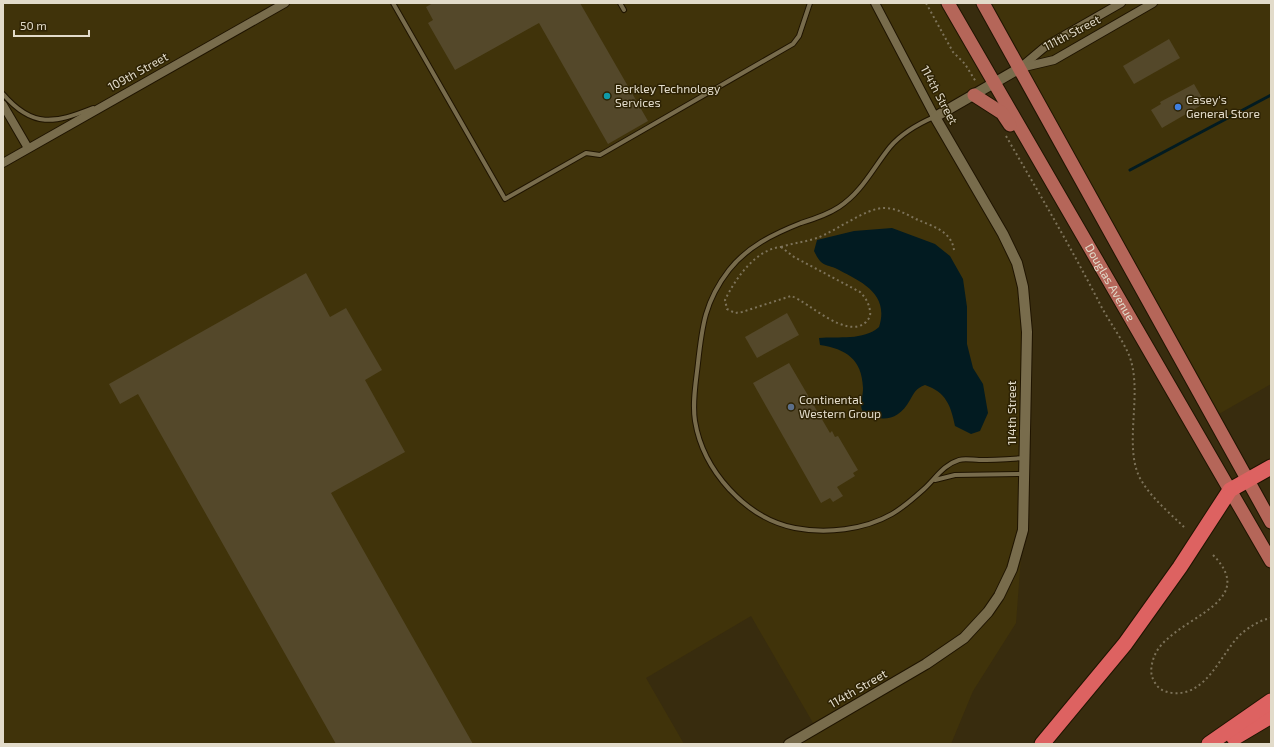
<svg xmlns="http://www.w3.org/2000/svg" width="1274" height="747" viewBox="0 0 1274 747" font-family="'Exo 2',sans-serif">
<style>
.built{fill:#40330a}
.water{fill:#021b21}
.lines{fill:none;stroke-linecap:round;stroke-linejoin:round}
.stream{stroke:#021b21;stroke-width:3}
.building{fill:#54482a}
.service-casing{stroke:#1f1400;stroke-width:6}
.minor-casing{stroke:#1f1400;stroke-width:10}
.tertiary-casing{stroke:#1f1400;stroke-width:12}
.primary-casing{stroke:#1f1400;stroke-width:15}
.motorway-casing{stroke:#1f1400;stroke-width:17}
.path{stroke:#7d735a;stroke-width:2;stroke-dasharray:2 3;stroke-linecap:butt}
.service{stroke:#786c4c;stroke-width:4}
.minor{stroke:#786c4c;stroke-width:8}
.tertiary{stroke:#786c4c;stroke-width:10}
.primary{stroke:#b56659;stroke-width:13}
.motorway{stroke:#dd6261;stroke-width:15}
.culture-dot{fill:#0f9aa8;stroke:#2e2304;stroke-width:1.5}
.shop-dot{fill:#3f7fe0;stroke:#2e2304;stroke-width:1.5}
.service-dot{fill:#5c6f8a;stroke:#2e2304;stroke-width:1.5}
.labels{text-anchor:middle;stroke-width:3;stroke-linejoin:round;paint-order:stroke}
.street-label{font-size:12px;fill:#e2dbca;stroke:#2e2304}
.poi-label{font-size:12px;fill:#e2dbca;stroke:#2e2304;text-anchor:start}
</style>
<rect width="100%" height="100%" fill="#382c0e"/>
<g class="built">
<path d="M 3,3 L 948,3 L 994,83 L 935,117 L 1003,234 L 1023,287 L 1023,530 L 1016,623 L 973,691 L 951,744 L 789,744 L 816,728 L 751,616 L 646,678 L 684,744 L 3,744 Z"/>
<path d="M 983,3 L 1271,3 L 1271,384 L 1212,418 Z"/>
</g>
<path class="water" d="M 892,228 L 935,244 L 950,256 L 963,279 L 967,307 L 967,344 L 973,368 L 983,384 L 988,413 L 980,431 L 971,434 L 955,426 C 951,406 946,392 925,385 C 916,388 914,393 910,400 C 898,421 885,421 864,415 C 858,403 863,400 863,388 C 862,359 846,349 820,345 L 819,338 C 839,336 863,341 879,327 C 890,293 860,281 835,268 C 830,266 824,265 821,262 C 818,259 816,255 814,251 L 817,240 L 854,231 Z"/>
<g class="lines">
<path class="stream" d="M 1130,170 L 1271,95"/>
</g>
<g class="building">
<path d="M 433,3 L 580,3 L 648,121 L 608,144 L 539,23 L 455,70 L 428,23 L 433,20 L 426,7 Z"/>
<path d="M 1169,39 L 1180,58 L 1134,84 L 1123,66 Z"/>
<path d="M 1194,84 L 1205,103 L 1162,128 L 1151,110 L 1161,104 L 1160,102 Z"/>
<path d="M 306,273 L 330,317 L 346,308 L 382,370 L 365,380 L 405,452 L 331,493 L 473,744 L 336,744 L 138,394 L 120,404 L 109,384 Z"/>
<path d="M 787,313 L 799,335 L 757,358 L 745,337 Z"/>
<path d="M 789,363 L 830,433 L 832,431 L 835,437 L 838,436 L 858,470 L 853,473 L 855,476 L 837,487 L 843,496 L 833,502 L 830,498 L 821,503 L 753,383 Z"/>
</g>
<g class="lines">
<g class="service-casing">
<g id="service">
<path d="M 393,3 L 505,199 L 586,153 L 600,155 L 793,44 L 799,36 L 810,3"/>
<path d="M 620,3 L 624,10"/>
<path d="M 3,94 C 33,129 55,123 93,108"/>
<path d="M 934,117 C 918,124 901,134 890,147 C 873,168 862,192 839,207 C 827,215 814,219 801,223 C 773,234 747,247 729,270 C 705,301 702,326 698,363 C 696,382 692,402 695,421 C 703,470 745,518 795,528 C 826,534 864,530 892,514 C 904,507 914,498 924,489 C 936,478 943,465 959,460 C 965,458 973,460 979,460 C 995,460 1010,459 1025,458"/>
<path d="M 935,480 L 955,475 L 1023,474"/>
</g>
</g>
<g class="minor-casing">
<g id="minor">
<path d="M 875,3 L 935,117"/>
<path d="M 1021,67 L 1046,46 L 1121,3"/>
<path d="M 1020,68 L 1054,60 L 1153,3"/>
<path d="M 3,105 L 28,148"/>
<path d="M 3,163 L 285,3"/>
</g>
</g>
<g class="tertiary-casing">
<path id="tertiary" d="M 789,744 L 926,664 L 964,638 L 988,612 L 999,596 L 1012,569 L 1023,530 L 1027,332 L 1023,287 L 1017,263 L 1003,234 L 935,117 L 1020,68"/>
</g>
<g class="primary-casing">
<g id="primary">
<path id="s1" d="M 948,3 L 1271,561"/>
<path d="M 983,3 L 1271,522"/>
<path d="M 974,95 L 1002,113 L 1010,125"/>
</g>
</g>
<g class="motorway-casing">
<g id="motorway">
<path d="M 1234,738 L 1271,716"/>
<path d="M 1042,744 L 1125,644 L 1180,567 L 1230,490 L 1271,467"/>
<path d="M 1209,744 L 1271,701"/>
</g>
</g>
<g class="path">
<path d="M 926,3 L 953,52 L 965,64 L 976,82"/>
<path d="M 1006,136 C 1039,193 1072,249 1102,308 C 1111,324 1122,339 1129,355 C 1144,393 1122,447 1141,480 C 1152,499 1171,514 1186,529"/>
<path d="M 781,247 L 794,257 L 860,292 C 865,297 869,303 870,311 C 871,315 869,319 866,322 C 846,340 809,302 791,296 L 742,312 L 735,313 L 727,309 L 725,300 C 735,279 756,249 781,247 Z"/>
<path d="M 781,247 C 793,243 805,242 817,238 C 836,231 866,208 884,208 C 896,208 906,214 916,219 C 931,226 951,230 954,250"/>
<path d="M 1213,555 C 1264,607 1164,618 1153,660 C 1151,667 1150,674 1154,681 C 1158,689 1164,692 1173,693 C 1208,696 1221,652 1242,633 C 1251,626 1260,620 1271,618"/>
</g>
<use href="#service" class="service"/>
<use href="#minor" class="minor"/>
<use href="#tertiary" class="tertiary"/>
<use href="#primary" class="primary"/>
<use href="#motorway" class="motorway"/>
</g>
<circle class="culture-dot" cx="607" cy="96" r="4"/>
<circle class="shop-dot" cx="1178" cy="107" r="4"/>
<circle class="service-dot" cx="791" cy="407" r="4"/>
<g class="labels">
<g class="street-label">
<text transform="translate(1072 33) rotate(-28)" y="4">111th Street</text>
<text transform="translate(138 72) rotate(-29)" y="4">109th Street</text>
<text transform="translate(939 95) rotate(62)" y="4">114th Street</text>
<text dy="4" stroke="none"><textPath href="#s1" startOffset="323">Douglas Avenue</textPath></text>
<text transform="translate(1012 413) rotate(-90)" y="4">114th Street</text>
<text transform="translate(858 689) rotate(-30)" y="4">114th Street</text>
</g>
<g class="poi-label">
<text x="615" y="93">Berkley Technology<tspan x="615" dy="14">Services</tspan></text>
<text x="1186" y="104">Casey's<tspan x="1186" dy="14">General Store</tspan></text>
<text x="799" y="404">Continental<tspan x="799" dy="14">Western Group</tspan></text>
</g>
</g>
<rect width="1274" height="747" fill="none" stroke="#e2dbca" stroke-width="8"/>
<path d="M14 30v6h75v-6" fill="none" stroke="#e2dbca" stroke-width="2"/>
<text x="20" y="30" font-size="12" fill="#e2dbca" stroke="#2e2304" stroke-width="3" paint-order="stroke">50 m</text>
</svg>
